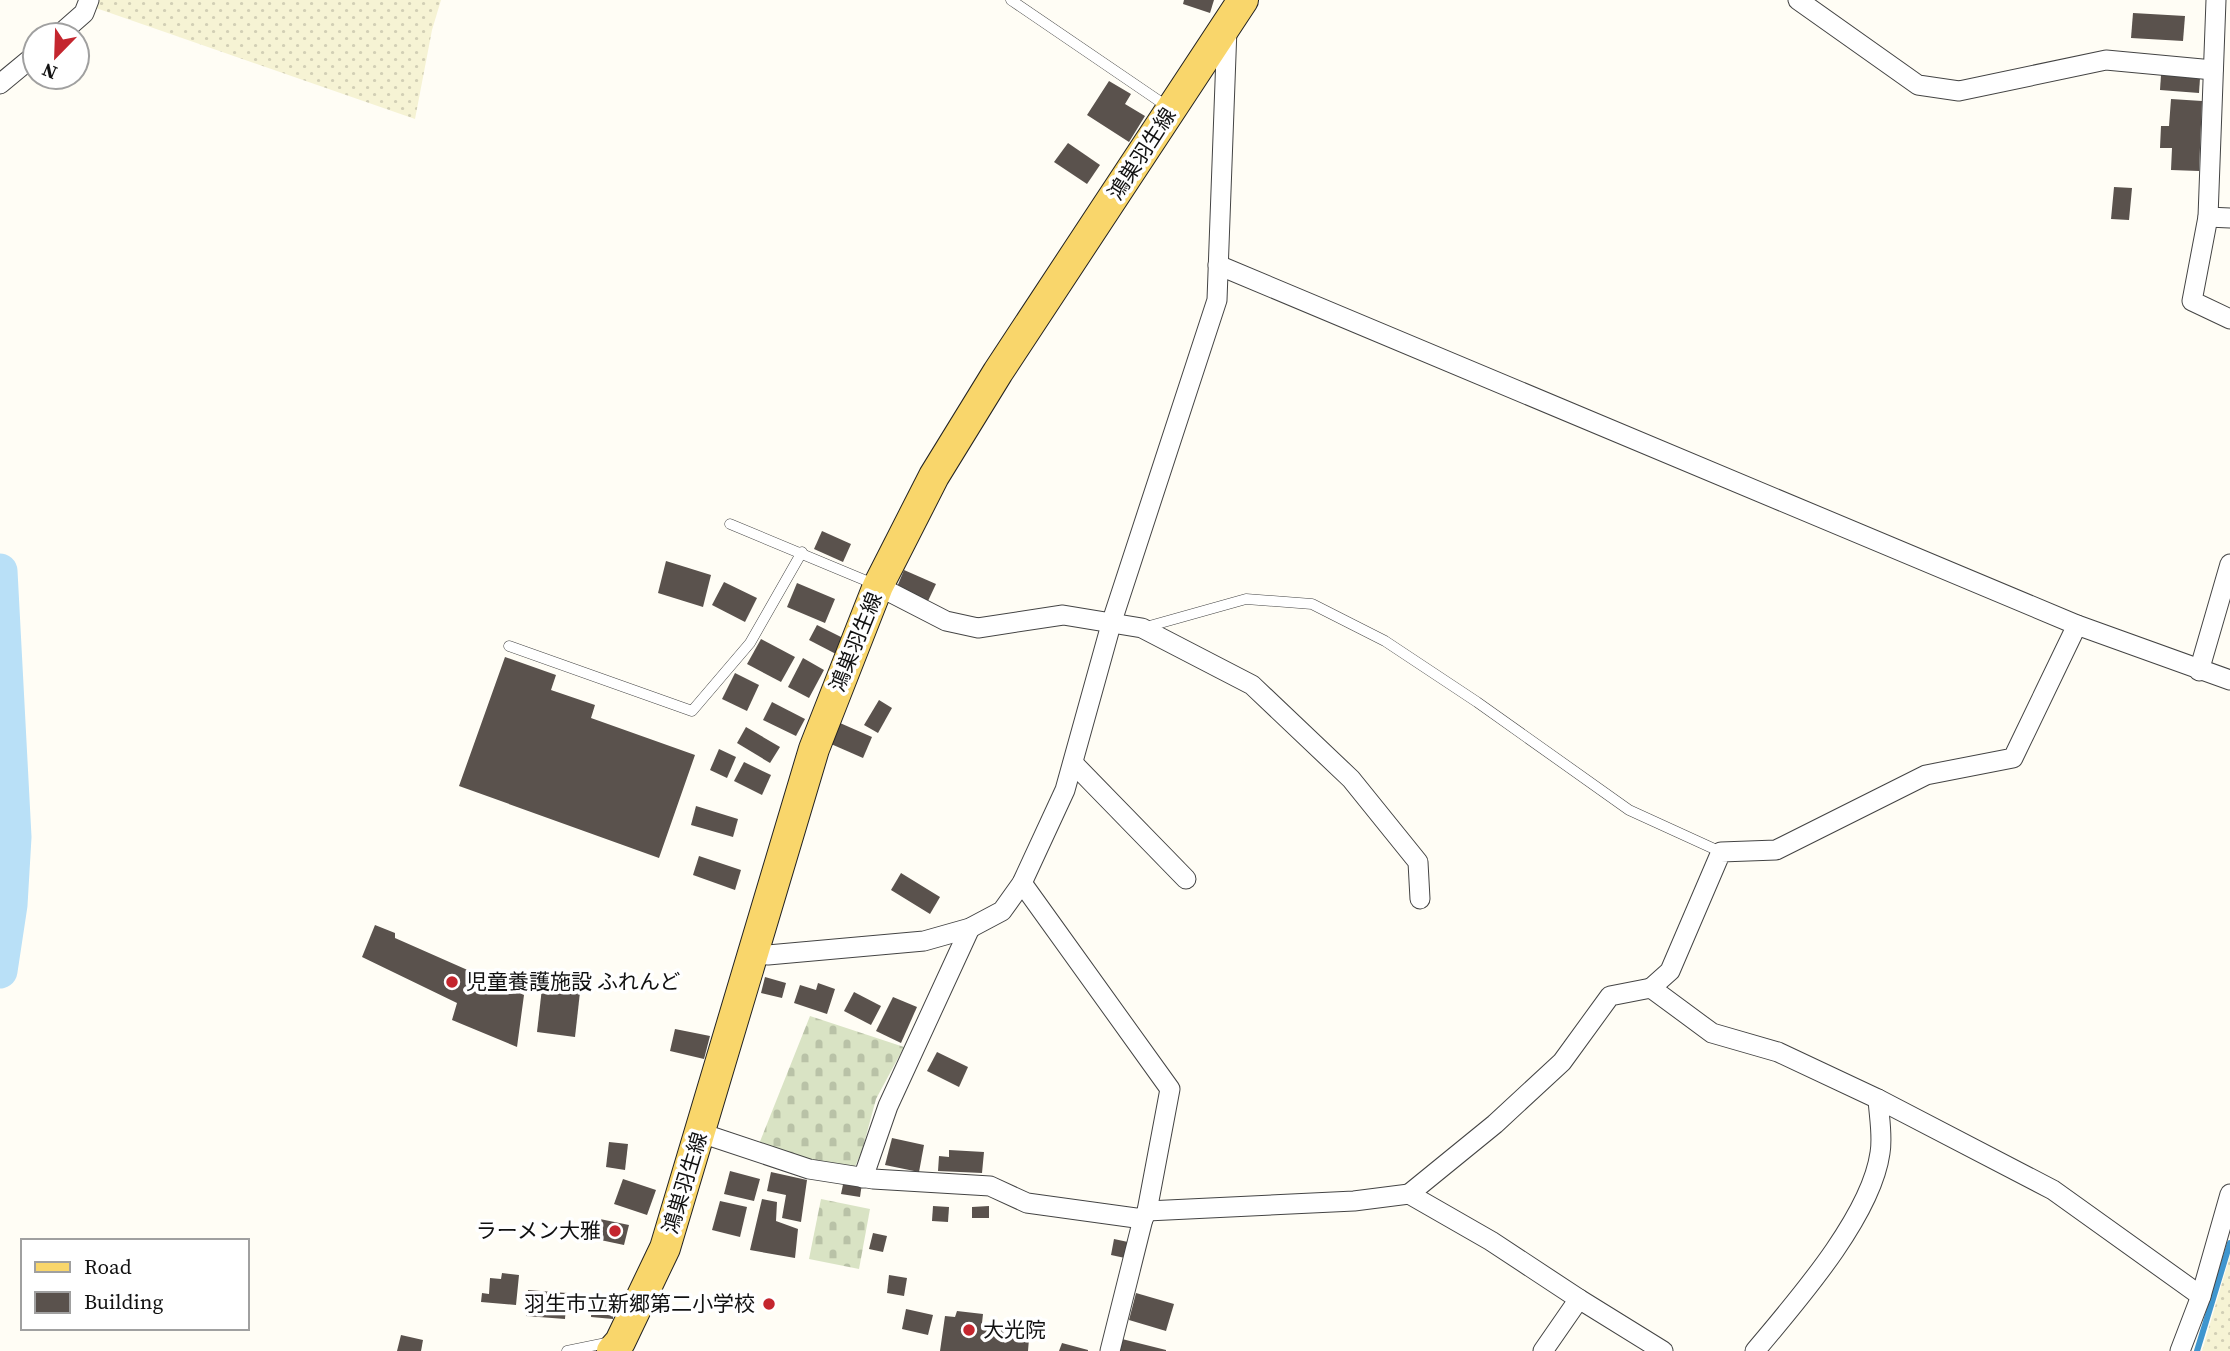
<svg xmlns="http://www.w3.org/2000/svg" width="2230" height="1351" viewBox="0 0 2230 1351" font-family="'Source Serif 4','Noto Sans JP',serif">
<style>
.farmland{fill:url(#farmland-dots)}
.cemetery{fill:url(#cemetery-stones)}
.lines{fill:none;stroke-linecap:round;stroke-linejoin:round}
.stream{stroke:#3f96cf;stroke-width:6}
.river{stroke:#b9e0f7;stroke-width:35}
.building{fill:#5a524d}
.service-casing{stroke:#444;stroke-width:11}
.minor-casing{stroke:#444;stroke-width:21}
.primary-casing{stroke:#222;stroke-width:32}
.service{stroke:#fff;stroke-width:10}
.minor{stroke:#fff;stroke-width:19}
.primary{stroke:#f9d66b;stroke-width:30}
.poi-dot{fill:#c4262e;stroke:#fff;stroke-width:2.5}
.labels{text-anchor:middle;stroke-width:7;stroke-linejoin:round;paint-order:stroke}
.street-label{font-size:21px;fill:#111;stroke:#fff}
.poi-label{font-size:21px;fill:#111;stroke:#fff;text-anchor:start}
</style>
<defs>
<pattern id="farmland-dots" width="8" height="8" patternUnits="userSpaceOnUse" patternTransform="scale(1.75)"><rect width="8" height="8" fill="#f6f3d4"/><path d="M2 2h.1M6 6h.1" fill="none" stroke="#d2cfb5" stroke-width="1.8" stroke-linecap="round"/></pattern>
<pattern id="cemetery-stones" width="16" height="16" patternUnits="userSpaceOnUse" patternTransform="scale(1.75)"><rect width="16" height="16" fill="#d9e3c4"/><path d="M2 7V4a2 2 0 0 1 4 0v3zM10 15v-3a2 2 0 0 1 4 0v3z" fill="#b9c2a7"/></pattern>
</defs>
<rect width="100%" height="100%" fill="#fffdf5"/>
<g class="farmland">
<path d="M 95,0 L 441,0 L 432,30 L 415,119 L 93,7 Z"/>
<path d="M 2230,1256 L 2230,1351 L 2202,1351 Z"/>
</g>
<g class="cemetery">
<path d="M 810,1016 L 904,1047 L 876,1099 L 862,1151 L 853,1171 L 814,1164 L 759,1144 Z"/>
<path d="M 821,1199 L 870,1209 L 859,1269 L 809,1259 Z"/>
</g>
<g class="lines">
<path class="stream" d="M 2197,1351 L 2230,1243"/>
<path class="river" d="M 0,571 L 14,837 L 10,905 L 0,971"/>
</g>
<g class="building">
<path d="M 1184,0 L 1214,0 L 1210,13 L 1183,4 Z"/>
<path d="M 2133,13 L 2185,16 L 2183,41 L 2131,38 Z"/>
<path d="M 2161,75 L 2200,78 L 2199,93 L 2160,90 Z"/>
<path d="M 1109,81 L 1131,94 L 1125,104 L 1145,116 L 1129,142 L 1087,115 Z"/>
<path d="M 2171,99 L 2202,101 L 2199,171 L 2171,170 L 2172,148 L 2160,148 L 2161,126 L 2169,126 Z"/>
<path d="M 1068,143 L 1100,165 L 1087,184 L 1054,162 Z"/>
<path d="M 2114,187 L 2132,188 L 2129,220 L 2111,219 Z"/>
<path d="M 822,531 L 851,544 L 843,562 L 814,549 Z"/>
<path d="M 666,561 L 711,575 L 703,607 L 658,593 Z"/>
<path d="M 904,570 L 936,584 L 928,601 L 897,587 Z"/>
<path d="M 724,582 L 757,598 L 745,622 L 712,605 Z"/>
<path d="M 797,583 L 835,599 L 825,623 L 787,607 Z"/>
<path d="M 817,625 L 843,638 L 836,654 L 809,640 Z"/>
<path d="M 761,639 L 795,657 L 781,682 L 747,664 Z"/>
<path d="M 505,657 L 556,675 L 551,690 L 595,705 L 591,718 L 695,755 L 659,858 L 459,786 Z"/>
<path d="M 803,658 L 824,670 L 809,698 L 788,687 Z"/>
<path d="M 735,673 L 759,685 L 747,711 L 722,699 Z"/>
<path d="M 879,700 L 892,708 L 878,733 L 864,725 Z"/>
<path d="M 772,702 L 805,719 L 796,736 L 763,720 Z"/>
<path d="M 840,723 L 872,737 L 863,758 L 831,744 Z"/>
<path d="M 746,727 L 780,747 L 770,763 L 737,743 Z"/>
<path d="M 719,749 L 736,757 L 727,778 L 710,770 Z"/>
<path d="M 744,762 L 771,775 L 762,795 L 734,781 Z"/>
<path d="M 696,806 L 738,819 L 733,837 L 691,825 Z"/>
<path d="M 699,856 L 741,870 L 735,890 L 693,875 Z"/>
<path d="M 901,873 L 940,897 L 930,914 L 891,890 Z"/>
<path d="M 375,925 L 395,933 L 395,938 L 524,995 L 517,1047 L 452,1020 L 457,1003 L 362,957 Z"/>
<path d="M 765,977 L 786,983 L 782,998 L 761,993 Z"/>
<path d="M 818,983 L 835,989 L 827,1014 L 794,1003 L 800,985 L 816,990 Z"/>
<path d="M 542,988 L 580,992 L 575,1037 L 537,1032 Z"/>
<path d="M 854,992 L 881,1006 L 871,1025 L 844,1011 Z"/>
<path d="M 893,997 L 917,1007 L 901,1043 L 876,1031 Z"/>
<path d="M 675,1029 L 710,1036 L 704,1059 L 670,1051 Z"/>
<path d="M 937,1052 L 968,1067 L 959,1087 L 927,1071 Z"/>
<path d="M 892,1138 L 924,1145 L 919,1172 L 885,1165 Z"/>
<path d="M 609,1142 L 628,1144 L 625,1170 L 606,1167 Z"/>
<path d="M 949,1150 L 984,1152 L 982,1173 L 938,1171 L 939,1156 L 949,1157 Z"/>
<path d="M 730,1171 L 760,1179 L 754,1201 L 724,1194 Z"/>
<path d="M 771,1172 L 807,1180 L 801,1222 L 782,1218 L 786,1195 L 767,1191 Z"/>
<path d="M 623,1179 L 656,1190 L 647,1215 L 614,1204 Z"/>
<path d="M 844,1180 L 862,1183 L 860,1197 L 841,1194 Z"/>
<path d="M 762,1199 L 777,1202 L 776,1221 L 798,1229 L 795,1258 L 750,1250 Z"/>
<path d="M 720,1201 L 747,1207 L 740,1237 L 712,1230 Z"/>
<path d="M 933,1206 L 949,1207 L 948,1222 L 932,1221 Z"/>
<path d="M 989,1206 L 989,1218 L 972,1218 L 972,1207 Z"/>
<path d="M 595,1218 L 629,1225 L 624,1245 L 591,1238 Z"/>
<path d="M 873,1233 L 887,1236 L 883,1252 L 869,1249 Z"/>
<path d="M 1114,1239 L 1128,1242 L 1125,1258 L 1111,1255 Z"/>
<path d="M 502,1273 L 519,1275 L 516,1305 L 481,1302 L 482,1293 L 489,1294 L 490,1278 L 501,1279 Z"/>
<path d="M 889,1275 L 907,1278 L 904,1296 L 887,1293 Z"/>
<path d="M 528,1290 L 567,1293 L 565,1319 L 526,1316 Z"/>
<path d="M 1136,1293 L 1174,1304 L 1166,1331 L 1129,1320 Z"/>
<path d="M 592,1303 L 614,1304 L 613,1319 L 591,1317 Z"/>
<path d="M 906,1309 L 933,1315 L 928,1335 L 902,1329 Z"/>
<path d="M 957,1311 L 983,1314 L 982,1323 L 989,1324 L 988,1333 L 1000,1334 L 1001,1328 L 1004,1329 L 1003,1335 L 1029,1339 L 1028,1351 L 940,1351 L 945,1316 L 955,1317 Z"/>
<path d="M 401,1335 L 423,1340 L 421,1351 L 397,1351 Z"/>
<path d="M 1122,1339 L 1166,1350 L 1166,1351 L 1119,1351 Z"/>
<path d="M 1062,1343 L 1088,1350 L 1088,1351 L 1059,1351 Z"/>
</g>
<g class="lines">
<g class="service-casing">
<g id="service">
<path d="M 1011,0 L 1168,107"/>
<path d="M 730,524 L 874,584"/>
<path d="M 1146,627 L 1246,599 L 1312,604 L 1385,641 L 1477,702 L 1629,810 L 1721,852"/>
<path d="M 509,646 L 692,711 L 750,643 L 802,552"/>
<path d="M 567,1351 L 611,1342"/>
</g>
</g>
<g class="minor-casing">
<g id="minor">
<path d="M 1798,0 L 1918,85 L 1959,91 L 2106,60 L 2213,70"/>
<path d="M 2216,0 L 2208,217 L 2230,218"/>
<path d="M 59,35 L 84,13 L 89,0"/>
<path d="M 0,84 L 35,55"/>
<path d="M 2208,217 L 2192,301 L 2230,319"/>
<path d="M 1218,265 L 2077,625"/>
<path d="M 878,586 L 946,621 L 978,628 L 1063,615 L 1142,628 L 1252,685 L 1351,779 L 1418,862 L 1420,899"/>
<path d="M 2199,671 L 2230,564"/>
<path d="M 1073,763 L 1186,879"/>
<path d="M 1022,883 L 1170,1089 L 1147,1211"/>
<path d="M 753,954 L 768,955 L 924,941 L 970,928 L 1002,911 L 1022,883 L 1065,790 L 1112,621 L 1217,300 L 1227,28"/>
<path d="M 1651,988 L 1670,971 L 1721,852 L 1776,850 L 1926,775 L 2013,758 L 2077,625 L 2230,680"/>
<path d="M 701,1133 L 809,1169 L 873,1179 L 990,1186 L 1027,1203 L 1143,1219 L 1147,1211 L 1354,1201 L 1409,1194 L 1491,1241 L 1579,1299"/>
<path d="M 863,1178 L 888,1106 L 970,928"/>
<path d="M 1409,1194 L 1495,1124 L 1562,1062 L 1610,996 L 1651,988 L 1712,1033 L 1778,1052 L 1878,1099 L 2053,1190 L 2201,1296"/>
<path d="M 1110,1351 L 1143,1219"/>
<path d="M 1543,1351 L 1579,1299 L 1663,1351"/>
<path d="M 1755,1351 C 1796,1302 1871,1217 1880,1153 C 1883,1136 1879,1116 1878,1099"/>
<path d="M 2180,1351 L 2201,1296 L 2230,1194"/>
</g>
</g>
<g class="primary-casing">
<path id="primary" d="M 612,1351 L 620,1342 L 665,1248 L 814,749 L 878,586 L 934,476 L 998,372 L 1243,0"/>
</g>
<use href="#service" class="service"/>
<use href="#minor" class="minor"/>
<use href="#primary" class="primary"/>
</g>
<g class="poi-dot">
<circle cx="452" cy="982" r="7"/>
<circle cx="615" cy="1231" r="7"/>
<circle cx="769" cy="1304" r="7"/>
<circle cx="969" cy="1330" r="7"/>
</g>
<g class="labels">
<g class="street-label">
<text transform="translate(1142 154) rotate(-57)" y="7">鴻巣羽生線</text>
<text transform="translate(856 642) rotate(-68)" y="7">鴻巣羽生線</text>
<text transform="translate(685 1183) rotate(-73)" y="7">鴻巣羽生線</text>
</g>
<g class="poi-label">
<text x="466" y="989">児童養護施設 ふれんど</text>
<text x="601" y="1238" text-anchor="end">ラーメン大雅</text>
<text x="755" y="1311" text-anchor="end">羽生市立新郷第二小学校</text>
<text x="983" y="1337">大光院</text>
</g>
</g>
<rect x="21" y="1239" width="228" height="91" fill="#ffffff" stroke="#a0a0a0" stroke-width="2"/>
<rect x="35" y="1262" width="35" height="10" fill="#f9d66b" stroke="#a0a0a0" stroke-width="2"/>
<text x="84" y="1274" font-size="21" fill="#111111">Road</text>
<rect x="35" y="1292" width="35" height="21" fill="#5a524d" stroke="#a0a0a0" stroke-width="2"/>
<text x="84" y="1309" font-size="21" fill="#111111">Building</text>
<g transform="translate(56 56) rotate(203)"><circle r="33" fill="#ffffff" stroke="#a0a0a0" stroke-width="2"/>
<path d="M0-5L12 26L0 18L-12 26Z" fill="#c4262e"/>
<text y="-10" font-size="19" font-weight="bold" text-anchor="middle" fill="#111111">N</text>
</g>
</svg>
